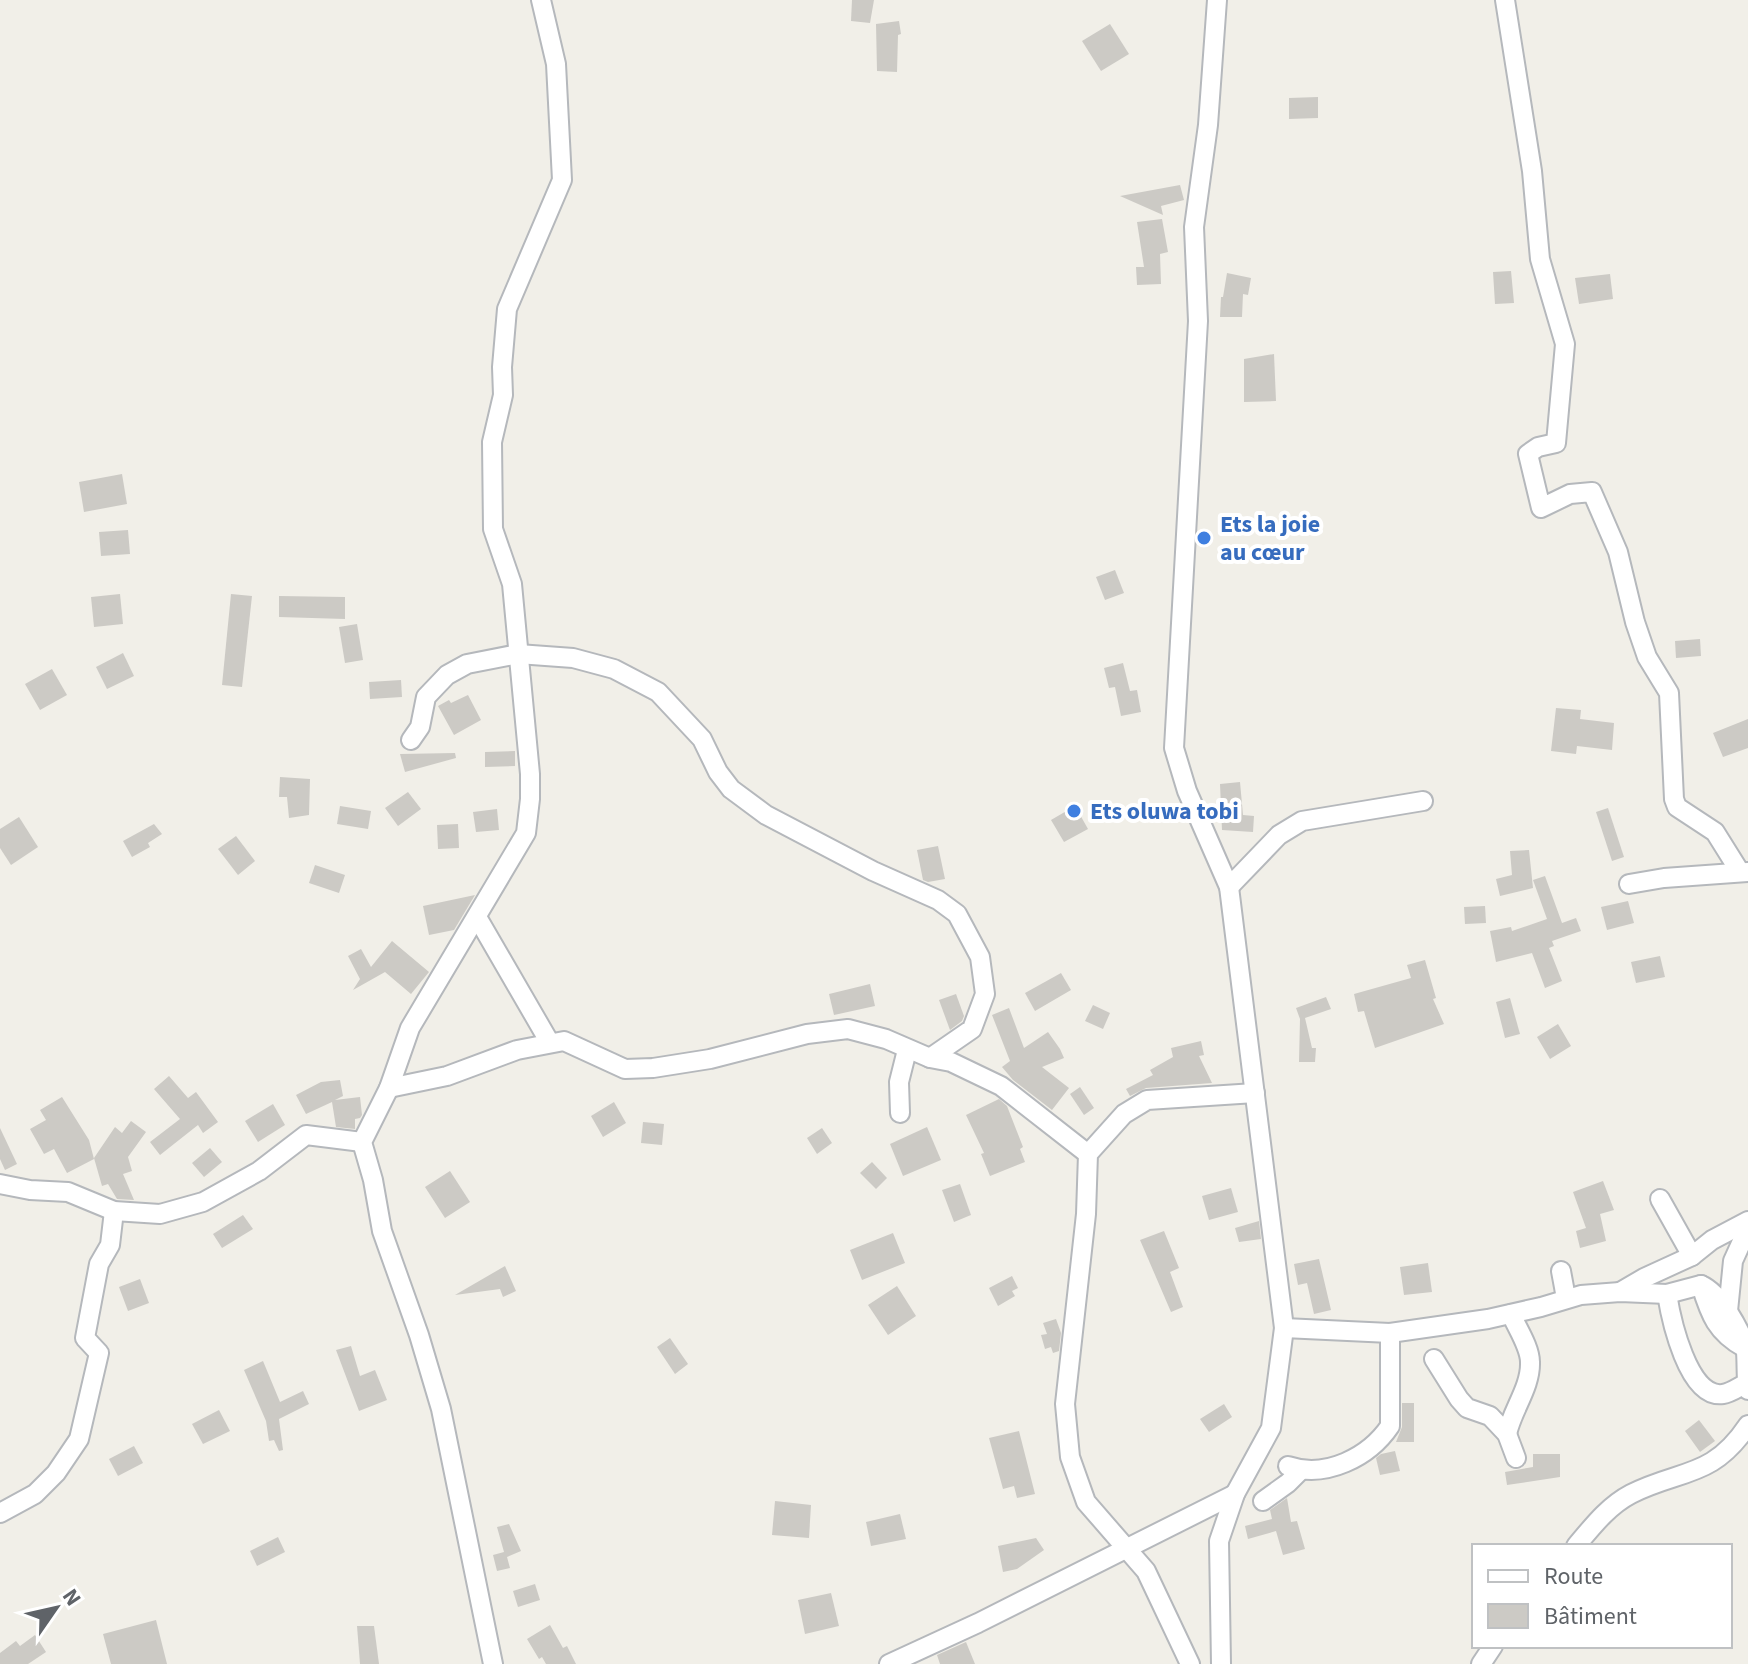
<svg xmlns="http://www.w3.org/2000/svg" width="1748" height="1664" viewBox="0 0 1748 1664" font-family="'Source Sans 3',sans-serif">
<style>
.building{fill:#cccac5}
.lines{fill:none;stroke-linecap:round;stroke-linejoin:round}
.minor-casing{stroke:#b5b8bc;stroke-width:22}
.minor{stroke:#fff;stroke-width:18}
.shop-dot{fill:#3f7fe0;stroke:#fff;stroke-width:3}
.labels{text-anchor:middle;stroke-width:8;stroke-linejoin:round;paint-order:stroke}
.shop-label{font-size:24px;font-weight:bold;fill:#366cbe;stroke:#fff;text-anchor:start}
</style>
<rect width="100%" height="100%" fill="#f1efe8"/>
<g class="building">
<path d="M 852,0 L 874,0 L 870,23 L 851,21 Z"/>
<path d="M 899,21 L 901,34 L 898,35 L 897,72 L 877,71 L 876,24 Z"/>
<path d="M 1110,24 L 1129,54 L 1101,71 L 1082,41 Z"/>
<path d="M 1318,97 L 1318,118 L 1289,119 L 1289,98 Z"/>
<path d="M 1180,185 L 1184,200 L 1161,206 L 1163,215 L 1120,196 Z"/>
<path d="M 1162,219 L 1168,252 L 1160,254 L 1161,284 L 1137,285 L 1136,267 L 1144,267 L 1137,222 Z"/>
<path d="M 1511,271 L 1514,303 L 1495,304 L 1493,272 Z"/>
<path d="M 1227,273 L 1251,278 L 1248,295 L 1243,294 L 1242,317 L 1220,317 L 1221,297 L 1223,297 Z"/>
<path d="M 1610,274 L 1613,299 L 1579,304 L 1575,278 Z"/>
<path d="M 1274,354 L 1276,401 L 1244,402 L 1244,359 Z"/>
<path d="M 122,474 L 127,504 L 84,512 L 79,482 Z"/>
<path d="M 128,530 L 130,554 L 101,556 L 99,532 Z"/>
<path d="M 1115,570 L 1124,593 L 1105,600 L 1096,577 Z"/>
<path d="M 120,594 L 123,624 L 94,627 L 91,597 Z"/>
<path d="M 231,594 L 252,596 L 242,687 L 222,685 Z"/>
<path d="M 279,596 L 345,597 L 345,619 L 279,617 Z"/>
<path d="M 357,624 L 363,660 L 345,663 L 339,627 Z"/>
<path d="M 1700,639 L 1701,656 L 1676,658 L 1675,641 Z"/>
<path d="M 123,653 L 134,676 L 107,689 L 96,667 Z"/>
<path d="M 1123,663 L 1130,691 L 1137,690 L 1141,712 L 1121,716 L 1115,687 L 1109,688 L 1104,668 Z"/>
<path d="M 52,669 L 67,695 L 40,710 L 25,684 Z"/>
<path d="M 401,680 L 402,697 L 370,699 L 369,682 Z"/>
<path d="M 468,695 L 481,720 L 454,735 L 438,706 L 449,700 L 451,703 Z"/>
<path d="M 1556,708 L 1581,710 L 1580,719 L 1614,723 L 1612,750 L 1577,746 L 1576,754 L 1551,751 Z"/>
<path d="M 1748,719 L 1748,748 L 1723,757 L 1713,733 Z"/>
<path d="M 515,751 L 515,766 L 485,767 L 485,752 Z"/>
<path d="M 455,753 L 456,758 L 405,772 L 400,754 Z"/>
<path d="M 280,777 L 310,779 L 309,815 L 289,818 L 287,797 L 279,797 Z"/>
<path d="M 1240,782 L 1243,815 L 1254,816 L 1253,832 L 1222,830 L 1220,784 Z"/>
<path d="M 408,792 L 421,809 L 398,826 L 385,808 Z"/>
<path d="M 340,806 L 371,811 L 368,829 L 337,824 Z"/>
<path d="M 1075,806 L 1088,829 L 1064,842 L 1051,820 Z"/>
<path d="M 1608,808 L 1624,857 L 1612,861 L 1596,812 Z"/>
<path d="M 497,809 L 499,830 L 476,832 L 473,812 Z"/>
<path d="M 19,817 L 38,847 L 11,865 L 0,848 L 0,829 Z"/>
<path d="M 154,824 L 162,834 L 148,843 L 150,847 L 132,857 L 123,841 Z"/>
<path d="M 458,824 L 459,848 L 438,849 L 437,825 Z"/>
<path d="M 236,836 L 255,861 L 238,875 L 218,849 Z"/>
<path d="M 938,846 L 945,879 L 928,882 L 923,880 L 917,850 Z"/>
<path d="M 1529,850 L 1533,888 L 1500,896 L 1496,879 L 1512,875 L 1510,851 Z"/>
<path d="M 315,865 L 345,875 L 339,893 L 309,883 Z"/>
<path d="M 1545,876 L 1562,923 L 1576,918 L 1581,931 L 1552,941 L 1554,946 L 1549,948 L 1562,981 L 1545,988 L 1532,953 L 1496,962 L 1490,931 L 1511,927 L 1512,931 L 1547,919 L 1533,880 Z"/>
<path d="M 475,895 L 454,930 L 429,935 L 423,906 Z"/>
<path d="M 1628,901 L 1634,923 L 1607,930 L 1601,907 Z"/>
<path d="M 1485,906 L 1486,923 L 1465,924 L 1464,907 Z"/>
<path d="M 392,941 L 429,972 L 411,994 L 385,972 L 353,990 L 360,979 L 348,956 L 361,949 L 371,967 Z"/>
<path d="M 1660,956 L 1665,977 L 1636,983 L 1631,962 Z"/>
<path d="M 1425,960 L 1436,998 L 1433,999 L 1444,1024 L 1375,1048 L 1364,1011 L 1358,1012 L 1354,994 L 1411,978 L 1407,965 Z"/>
<path d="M 1061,973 L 1071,990 L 1035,1011 L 1025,993 Z"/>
<path d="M 870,984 L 875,1006 L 834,1015 L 829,994 Z"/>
<path d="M 956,994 L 964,1016 L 962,1021 L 950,1030 L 939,1000 Z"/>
<path d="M 1326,997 L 1331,1009 L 1305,1018 L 1312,1048 L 1316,1048 L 1315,1062 L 1299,1062 L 1300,1019 L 1296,1008 Z"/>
<path d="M 1510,998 L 1520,1034 L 1505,1038 L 1496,1002 Z"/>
<path d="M 1093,1005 L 1110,1013 L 1103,1029 L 1085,1021 Z"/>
<path d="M 1009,1008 L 1024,1048 L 1048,1032 L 1060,1049 L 1064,1058 L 1042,1067 L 1069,1088 L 1052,1110 L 1013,1080 L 1002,1067 L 1010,1061 L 992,1015 Z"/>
<path d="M 1558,1024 L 1571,1046 L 1550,1059 L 1537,1037 Z"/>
<path d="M 1201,1041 L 1204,1055 L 1199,1056 L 1212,1083 L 1146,1088 L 1130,1096 L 1126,1089 L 1153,1075 L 1150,1070 L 1173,1057 L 1171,1048 Z"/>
<path d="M 169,1076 L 188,1098 L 196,1092 L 218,1122 L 203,1133 L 198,1125 L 160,1155 L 150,1142 L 180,1119 L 154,1089 Z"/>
<path d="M 340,1080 L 343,1096 L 335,1100 L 360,1097 L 362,1115 L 360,1118 L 355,1119 L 355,1129 L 336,1127 L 332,1102 L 306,1114 L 296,1095 L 321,1082 Z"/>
<path d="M 1080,1087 L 1094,1108 L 1084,1115 L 1070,1094 Z"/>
<path d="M 62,1097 L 89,1140 L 94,1159 L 67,1173 L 54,1149 L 44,1154 L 30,1129 L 46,1120 L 40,1110 Z"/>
<path d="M 999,1099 L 1007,1106 L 1023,1147 L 1020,1149 L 1025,1162 L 990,1176 L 981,1154 L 984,1153 L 966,1115 Z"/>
<path d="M 614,1102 L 626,1123 L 603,1137 L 591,1116 Z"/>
<path d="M 273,1104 L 285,1125 L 258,1142 L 245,1121 Z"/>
<path d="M 131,1121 L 146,1132 L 128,1157 L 132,1171 L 123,1174 L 134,1200 L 117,1199 L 108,1184 L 102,1186 L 94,1158 L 115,1127 L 122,1133 Z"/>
<path d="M 643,1122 L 664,1124 L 662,1145 L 641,1143 Z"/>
<path d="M 927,1127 L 941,1160 L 903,1176 L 890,1144 Z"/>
<path d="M 0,1128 L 17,1164 L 5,1170 L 0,1159 Z"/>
<path d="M 822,1128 L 832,1143 L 817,1154 L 807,1138 Z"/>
<path d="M 210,1148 L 222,1162 L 204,1177 L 192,1163 Z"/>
<path d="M 872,1162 L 887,1178 L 876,1189 L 860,1173 Z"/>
<path d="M 450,1171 L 470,1202 L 445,1218 L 425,1187 Z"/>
<path d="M 1603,1181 L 1614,1210 L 1600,1214 L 1606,1241 L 1580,1248 L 1576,1231 L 1586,1228 L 1573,1192 Z"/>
<path d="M 960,1184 L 971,1215 L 954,1222 L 942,1190 Z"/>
<path d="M 1231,1188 L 1238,1212 L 1209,1220 L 1202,1196 Z"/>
<path d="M 243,1215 L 253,1229 L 222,1248 L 213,1234 Z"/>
<path d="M 1259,1221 L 1261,1239 L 1239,1242 L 1235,1228 Z"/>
<path d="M 1164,1231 L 1179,1268 L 1170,1272 L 1183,1307 L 1171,1312 L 1140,1240 Z"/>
<path d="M 893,1233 L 905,1263 L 862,1280 L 850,1250 Z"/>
<path d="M 1319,1259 L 1331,1310 L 1314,1314 L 1307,1283 L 1298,1285 L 1294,1264 Z"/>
<path d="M 1428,1263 L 1432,1292 L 1404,1295 L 1400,1267 Z"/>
<path d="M 505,1266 L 516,1291 L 503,1297 L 500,1289 L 455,1295 Z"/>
<path d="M 1012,1276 L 1018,1288 L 1012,1291 L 1015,1296 L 998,1306 L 989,1288 Z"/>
<path d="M 140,1279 L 149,1303 L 128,1311 L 119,1287 Z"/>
<path d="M 897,1286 L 916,1316 L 888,1335 L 868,1305 Z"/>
<path d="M 1056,1319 L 1061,1333 L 1059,1351 L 1053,1353 L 1051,1347 L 1045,1349 L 1041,1335 L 1047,1334 L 1043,1323 Z"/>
<path d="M 670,1338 L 688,1364 L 675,1374 L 657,1347 Z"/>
<path d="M 351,1346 L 360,1376 L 375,1370 L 387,1400 L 359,1411 L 336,1350 Z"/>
<path d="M 263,1361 L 280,1402 L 303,1391 L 309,1404 L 279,1419 L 283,1450 L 279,1451 L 274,1440 L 269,1441 L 266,1421 L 244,1370 Z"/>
<path d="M 1402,1403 L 1414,1403 L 1414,1442 L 1396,1442 L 1402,1427 Z"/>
<path d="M 1224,1404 L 1232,1417 L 1209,1432 L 1200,1419 Z"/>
<path d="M 219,1410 L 230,1431 L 203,1444 L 192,1424 Z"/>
<path d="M 1699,1420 L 1715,1441 L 1700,1452 L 1685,1431 Z"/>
<path d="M 1019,1431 L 1035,1494 L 1017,1498 L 1014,1486 L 1003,1489 L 989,1438 Z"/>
<path d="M 134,1446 L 143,1463 L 118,1476 L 109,1459 Z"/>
<path d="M 1395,1451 L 1400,1471 L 1380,1475 L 1376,1458 L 1381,1454 Z"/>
<path d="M 1533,1454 L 1560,1454 L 1560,1477 L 1507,1485 L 1505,1472 L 1533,1467 Z"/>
<path d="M 1287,1498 L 1291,1522 L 1297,1521 L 1305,1549 L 1283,1555 L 1276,1531 L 1248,1539 L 1245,1526 L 1272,1519 L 1270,1510 Z"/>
<path d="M 775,1501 L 811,1505 L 809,1538 L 772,1535 Z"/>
<path d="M 900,1514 L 906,1539 L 871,1546 L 866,1522 Z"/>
<path d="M 509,1524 L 521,1551 L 507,1557 L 510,1568 L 497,1571 L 493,1555 L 504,1552 L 497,1527 Z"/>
<path d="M 278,1537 L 285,1552 L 257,1566 L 250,1551 Z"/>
<path d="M 1036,1538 L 1044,1550 L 1017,1569 L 1003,1572 L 998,1546 Z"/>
<path d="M 535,1584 L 540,1600 L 518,1607 L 513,1591 Z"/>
<path d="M 831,1593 L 839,1626 L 805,1634 L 798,1600 Z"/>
<path d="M 156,1620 L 167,1664 L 111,1664 L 103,1634 Z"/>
<path d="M 550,1625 L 563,1648 L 567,1646 L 576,1664 L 546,1664 L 542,1657 L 539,1659 L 527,1639 Z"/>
<path d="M 357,1626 L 374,1626 L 379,1664 L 360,1664 Z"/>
<path d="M 35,1635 L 46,1652 L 28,1664 L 0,1664 L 0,1653 L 16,1641 L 20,1646 Z"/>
<path d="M 966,1642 L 975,1664 L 940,1664 L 937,1655 Z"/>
</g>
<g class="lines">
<g class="minor-casing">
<g id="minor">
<path d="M 1217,0 L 1208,125 L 1194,227 L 1198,321 L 1174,748 L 1187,791 L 1229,887 L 1284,1328 L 1271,1428 L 1235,1494 L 1219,1541 L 1221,1664"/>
<path d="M 1505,0 L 1532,171 L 1540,259 L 1565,344 L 1556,443 L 1538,447 L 1528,454 L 1541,508 L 1570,494 L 1592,492 L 1618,552 L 1635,622 L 1647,657 L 1669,693 L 1674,799 L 1677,807 L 1715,832 L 1740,872"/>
<path d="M 411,740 L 420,727 L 426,697 L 447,675 L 467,664 L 518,654 L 573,658 L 614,669 L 658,692 L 702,739 L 718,772 L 731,789 L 766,815 L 873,871 L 938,900 L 957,914 L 980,957 L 985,994 L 972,1029 L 930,1058"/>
<path d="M 1629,884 L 1664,878 L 1748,872"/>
<path d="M 1229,887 L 1279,835 L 1302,821 L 1423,801"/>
<path d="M 477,917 L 550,1043"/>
<path d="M 389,1088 L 447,1076 L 517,1050 L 564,1041 L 625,1069 L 653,1068 L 710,1059 L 807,1034 L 848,1029 L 886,1039 L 930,1058 L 951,1062 L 1001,1086 L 1088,1154"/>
<path d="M 900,1113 L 899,1082 L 907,1050"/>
<path d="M 0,1184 L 30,1190 L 68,1192 L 114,1211 L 160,1214 L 203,1202 L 259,1171 L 306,1135 L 362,1142"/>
<path d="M 1660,1199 L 1692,1256"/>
<path d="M 1561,1271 L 1566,1298"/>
<path d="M 1701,1285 C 1710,1315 1717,1333 1745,1348"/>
<path d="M 1620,1292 L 1644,1278 L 1692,1256 L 1712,1240 L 1748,1221"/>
<path d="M 1667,1294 C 1671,1319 1688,1399 1723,1394 C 1731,1393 1740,1386 1747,1383"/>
<path d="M 1728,1311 L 1733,1261 L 1748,1228"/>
<path d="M 1284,1328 L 1390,1333 L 1488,1319 L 1541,1307 L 1581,1295 L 1620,1292 L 1667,1294 L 1701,1285 C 1720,1293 1743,1332 1746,1352 C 1747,1365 1746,1378 1748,1390"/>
<path d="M 1434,1359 L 1459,1399 L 1467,1408 L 1490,1416 L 1507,1434 L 1516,1458"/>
<path d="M 1507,1434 C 1512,1410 1531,1387 1530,1362 C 1530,1347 1517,1328 1511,1314"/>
<path d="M 1288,1466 C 1326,1479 1369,1457 1390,1426 L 1390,1333"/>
<path d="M 1263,1501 L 1288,1483 L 1301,1470"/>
<path d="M 0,1513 L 35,1494 L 56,1473 L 79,1439 L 99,1353 L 85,1338 L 99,1264 L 110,1245 L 114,1211"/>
<path d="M 1576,1546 C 1592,1527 1608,1506 1631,1494 C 1680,1469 1712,1479 1748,1425"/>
<path d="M 493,1664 L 441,1409 L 419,1335 L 382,1231 L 373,1180 L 362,1142 L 389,1088 L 410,1028 L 526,833 L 530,799 L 530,774 L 512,584 L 493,529 L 492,442 L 503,395 L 502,367 L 507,309 L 562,180 L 556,64 L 541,0"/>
<path d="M 889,1664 L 978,1623 L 1235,1494"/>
<path d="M 1190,1664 L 1146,1571 L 1086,1502 L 1070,1457 L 1065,1404 L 1086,1214 L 1088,1154 L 1124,1114 L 1147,1100 L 1255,1093"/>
<path d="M 1481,1664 L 1493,1646"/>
</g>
</g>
<use href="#minor" class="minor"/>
</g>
<g class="shop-dot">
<circle cx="1204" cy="538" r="8"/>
<circle cx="1074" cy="811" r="8"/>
</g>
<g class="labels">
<g class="shop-label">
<text x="1220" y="532">Ets la joie<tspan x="1220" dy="28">au cœur</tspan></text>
<text x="1090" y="819">Ets oluwa tobi</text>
</g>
</g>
<rect x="1472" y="1544" width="260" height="104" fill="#ffffff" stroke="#bfc1c3" stroke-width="2"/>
<rect x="1488" y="1570" width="40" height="12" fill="#ffffff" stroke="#bfc1c3" stroke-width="2"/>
<text x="1544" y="1584" font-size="24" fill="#5f6368">Route</text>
<rect x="1488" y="1604" width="40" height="24" fill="#cccac5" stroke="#bfc1c3" stroke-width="2"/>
<text x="1544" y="1624" font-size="24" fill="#5f6368">Bâtiment</text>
<g transform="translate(56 1608) rotate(56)" stroke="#ffffff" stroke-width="6" paint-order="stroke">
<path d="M0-6L14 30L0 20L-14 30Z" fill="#5f6368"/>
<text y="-12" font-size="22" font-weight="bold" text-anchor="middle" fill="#5f6368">N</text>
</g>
</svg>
